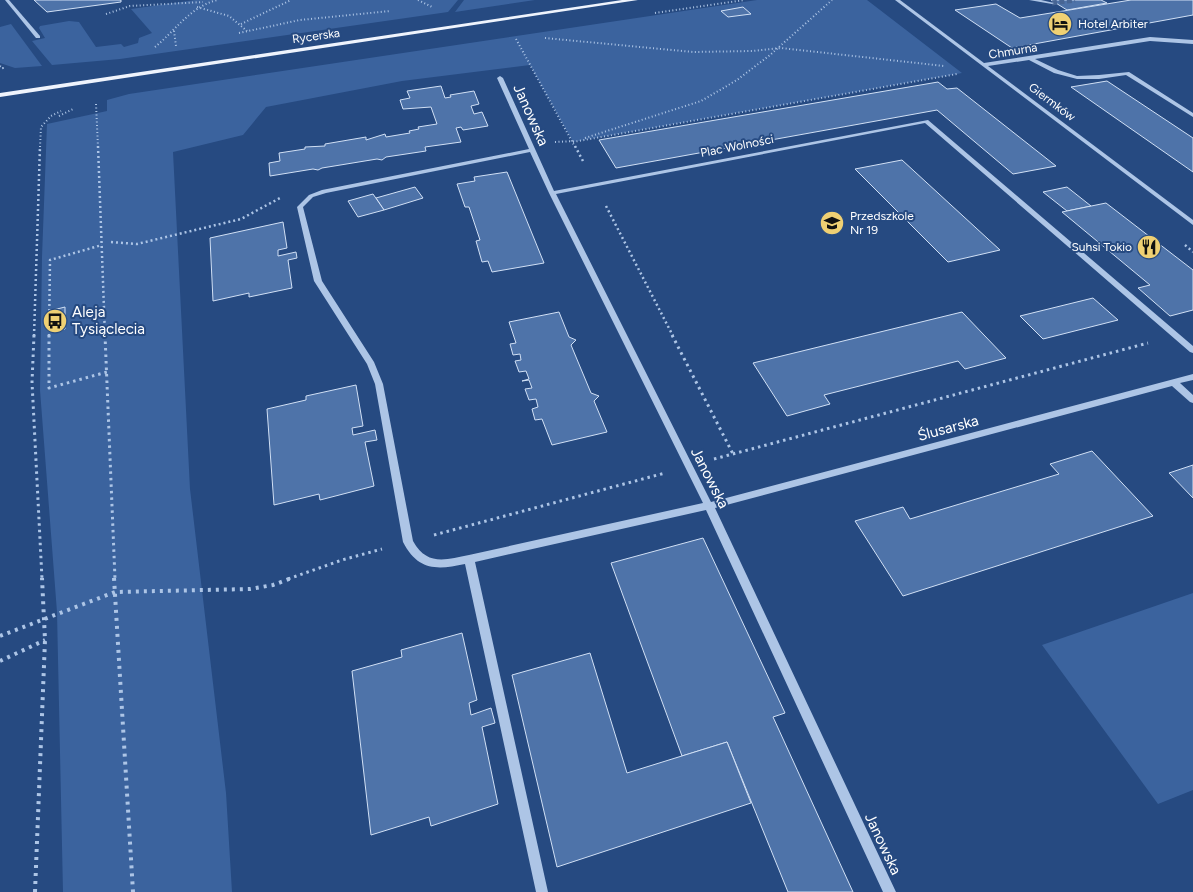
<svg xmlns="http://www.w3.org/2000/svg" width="1193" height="892" viewBox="0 0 1193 892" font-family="Figtree,sans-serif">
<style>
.green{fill:#3b639e}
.building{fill:#4e73a9;stroke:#d1e0f5}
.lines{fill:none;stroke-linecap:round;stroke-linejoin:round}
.minor-tunnel{stroke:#476594;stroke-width:5;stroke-dasharray:5 2.5;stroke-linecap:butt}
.path-far3{stroke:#adc5e6;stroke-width:2;stroke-dasharray:1 2.5;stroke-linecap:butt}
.path-far2{stroke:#adc5e6;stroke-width:2.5;stroke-dasharray:2 3;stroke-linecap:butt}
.path-far1{stroke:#adc5e6;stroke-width:3;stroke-dasharray:2.5 4;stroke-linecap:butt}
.path{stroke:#adc5e6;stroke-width:4;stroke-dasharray:3 5;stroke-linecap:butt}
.minor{fill:#adc5e6;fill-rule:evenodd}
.major{fill:#eff4fd;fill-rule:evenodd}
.labels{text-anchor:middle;stroke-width:4;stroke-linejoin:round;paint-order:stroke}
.far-poi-label{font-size:12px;fill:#fff;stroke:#264a81;text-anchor:start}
.far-street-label{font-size:12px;fill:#fff;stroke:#264a81}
.street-label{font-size:15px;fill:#fff;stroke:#264a81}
.poi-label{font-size:15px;fill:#fff;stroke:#264a81;text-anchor:start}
</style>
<rect width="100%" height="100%" fill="#264a81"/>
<g class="green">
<path d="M 195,0 L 458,0 L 448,12 L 120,59 L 52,65 L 32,41 L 45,38 L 39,28 L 40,26 L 69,21 L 79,22 L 96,47 L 121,44 L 124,47 L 138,43 L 139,38 L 152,33 L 131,9 Z"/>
<path d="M 464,0 L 535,0 L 455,12 Z"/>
<path d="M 757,0 L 867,0 L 962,73 L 573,142 L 530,65 L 402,81 L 266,107 L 243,135 L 173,152 L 190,489 L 226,793 L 232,892 L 63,892 L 57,612 L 40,390 L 42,257 L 47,124 L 107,111 L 107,100 L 129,94 Z"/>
<path d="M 11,24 L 42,66 L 15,68 L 0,63 L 0,27 Z"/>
<path d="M 1193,593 L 1193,790 L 1158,804 L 1042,645 Z"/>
</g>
<g class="building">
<path d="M 34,0 L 121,0 L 121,2 L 47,12 Z"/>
<path d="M 1051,0 L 1101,0 L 1107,3 L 1067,10 Z"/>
<path d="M 1131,0 L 1193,0 L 1193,15 L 1012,48 L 955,10 L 996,4 L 1020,18 Z"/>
<path d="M 743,7 L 751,14 L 728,17 L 721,11 Z"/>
<path d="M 1107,81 L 1193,138 L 1193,172 L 1071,87 Z"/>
<path d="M 938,82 L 947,89 L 957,88 L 1056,166 L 1013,174 L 937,110 L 616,168 L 599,140 Z"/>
<path d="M 441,86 L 445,98 L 451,97 L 450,95 L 474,91 L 479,104 L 471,106 L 474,114 L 482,112 L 488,126 L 463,130 L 461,127 L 456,128 L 461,142 L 425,147 L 426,151 L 386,157 L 382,160 L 377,159 L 322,168 L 318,170 L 313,169 L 270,176 L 269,163 L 280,161 L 279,153 L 305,149 L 305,147 L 325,146 L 325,144 L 366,137 L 366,140 L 385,134 L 386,137 L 410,133 L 409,131 L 419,129 L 418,127 L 437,124 L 431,107 L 403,109 L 400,100 L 410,98 L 407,91 Z"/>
<path d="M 902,160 L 1000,250 L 948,262 L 855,169 Z"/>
<path d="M 507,172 L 544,263 L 492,272 L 488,261 L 482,262 L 476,241 L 480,240 L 469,207 L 465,207 L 457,184 L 475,181 L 474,177 Z"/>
<path d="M 415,187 L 423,198 L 384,210 L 376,198 Z"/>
<path d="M 1067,187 L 1091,206 L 1067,211 L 1043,192 Z"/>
<path d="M 373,194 L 384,210 L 358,217 L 348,201 Z"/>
<path d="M 1106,203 L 1193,270 L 1193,310 L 1170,316 L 1138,288 L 1150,285 L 1062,212 Z"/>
<path d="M 283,222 L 287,248 L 278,250 L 278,256 L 296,252 L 297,258 L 288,260 L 292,288 L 249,297 L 249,293 L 213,301 L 210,238 Z"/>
<path d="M 1093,298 L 1118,320 L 1043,339 L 1020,316 Z"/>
<path d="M 65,307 L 65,329 L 53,332 L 53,310 Z"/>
<path d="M 559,312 L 569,337 L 576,340 L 571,345 L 591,393 L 599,396 L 594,401 L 607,432 L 552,445 L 542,419 L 535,420 L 532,409 L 538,407 L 536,399 L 529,400 L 525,389 L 532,388 L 529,380 L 522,381 L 529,379 L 526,371 L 519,372 L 515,361 L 521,360 L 520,354 L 513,355 L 510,344 L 516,343 L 509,322 Z"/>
<path d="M 962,312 L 1006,358 L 965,369 L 958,361 L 824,395 L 830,404 L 787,416 L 753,363 Z"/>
<path d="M 356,385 L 363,426 L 352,428 L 353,435 L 375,430 L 377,440 L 365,442 L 374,486 L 320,500 L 319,494 L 274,505 L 267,409 L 306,400 L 306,396 Z"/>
<path d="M 1092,451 L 1153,516 L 903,596 L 855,521 L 903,507 L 910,519 L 1059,474 L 1050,464 Z"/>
<path d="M 1193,465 L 1193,498 L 1169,473 Z"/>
<path d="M 703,538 L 785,713 L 773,717 L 853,892 L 788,892 L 727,742 L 682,756 L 611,563 Z"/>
<path d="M 462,633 L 477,700 L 469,703 L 471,715 L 491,708 L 495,723 L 482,727 L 498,804 L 431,826 L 429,817 L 371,835 L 352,671 L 402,657 L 401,650 Z"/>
<path d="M 590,653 L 627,773 L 727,742 L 751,803 L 557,867 L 512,675 Z"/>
</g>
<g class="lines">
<path class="minor-tunnel" d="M 1052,3 L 1075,0"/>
<g class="path-far3">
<path d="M 418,0 L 432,7"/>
<path d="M 197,7 L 229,16 L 247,31"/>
<path d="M 655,13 L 745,0"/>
<path d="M 106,14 L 130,6 L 203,2"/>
<path d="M 241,24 L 291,0"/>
<path d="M 174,31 L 176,46"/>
<path d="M 239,33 L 300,20 L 390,11"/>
<path d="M 545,38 L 693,52 L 752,51 L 781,48 L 944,66"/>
<path d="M 516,39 L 575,147"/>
<path d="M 155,47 C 176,30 190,7 217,0"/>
<path d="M 0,66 L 3,68 L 0,69"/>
<path d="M 96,104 L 98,147"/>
<path d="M 59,116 L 73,109"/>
<path d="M 585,138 L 701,101 L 737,80 L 770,55 L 832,0"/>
<path d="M 555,142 L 574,141"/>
<path d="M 573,142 L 957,74"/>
<path d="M 40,147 L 41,127 L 51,116 L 61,111"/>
</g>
<g class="path-far2">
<path d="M 98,146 L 105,336"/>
<path d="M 575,146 L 584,163"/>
<path d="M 606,206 L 673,336"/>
<path d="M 111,242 L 137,244 L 241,219 L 280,198"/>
<path d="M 1185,245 L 1193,252"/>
<path d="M 34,336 L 40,146"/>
<path d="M 49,336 L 50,260 L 102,245"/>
</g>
<g class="path-far1">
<path d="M 34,335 L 32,382 L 42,579"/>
<path d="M 49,335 L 49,388 L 107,372"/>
<path d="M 105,335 L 115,579"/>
<path d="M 672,335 L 733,454"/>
<path d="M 714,459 L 1148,343"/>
<path d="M 434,535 L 665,473"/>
<path d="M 288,579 L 342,560 L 382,549"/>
</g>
<g class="path">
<path d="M 114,578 L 133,892"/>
<path d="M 0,636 L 115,592 L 250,589 L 273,585 L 292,578"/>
<path d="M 0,661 L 45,640"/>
<path d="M 35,892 L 45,640 L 42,578"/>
</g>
<g class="minor">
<path d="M 5,0 L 9,0 L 40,36 L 40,38 L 36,38 Z"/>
<path d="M 895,0 L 900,0 L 984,63 L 1150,37 L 1193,40 L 1193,44 L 1150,41 L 1035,59 L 1058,70 L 1077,76 L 1099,75 L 1129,72 L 1193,113 L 1193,117 L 1126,75 L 1099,79 L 1077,79 L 1054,73 L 1029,60 L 988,66 L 1193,220 L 1193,225 Z"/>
<path d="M 1029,0 L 1041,0 L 1054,3 L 1052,4 Z"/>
<path d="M 500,76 L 503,78 L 554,191 L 928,120 L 1193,346 L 1193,353 L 1190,352 L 925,123 L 556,194 L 711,502 L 1193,374 L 1193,380 L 1180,383 L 1193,395 L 1193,403 L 1190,402 L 1172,386 L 715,508 L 896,892 L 883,892 L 706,510 L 475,562 L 548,892 L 536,892 L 465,564 C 437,570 418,571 403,542 L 375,384 L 367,364 L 314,281 L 297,207 L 309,195 L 322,190 L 529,149 L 497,78 ZM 530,152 L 549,193 L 703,503 L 469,555 C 445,560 427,566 413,541 L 383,384 L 374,362 L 322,281 L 303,207 L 313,197 L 326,193 Z"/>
</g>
<path class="major" d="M 622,0 L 638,0 L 0,97 L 0,93 Z"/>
</g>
<defs>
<g id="hotel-disc" transform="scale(1.25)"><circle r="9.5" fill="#efd073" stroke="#264a81"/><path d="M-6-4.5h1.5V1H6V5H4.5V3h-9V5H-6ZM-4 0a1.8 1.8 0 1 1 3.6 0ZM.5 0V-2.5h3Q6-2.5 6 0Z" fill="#111"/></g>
<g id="school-disc" transform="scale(1.25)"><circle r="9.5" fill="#efd073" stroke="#264a81"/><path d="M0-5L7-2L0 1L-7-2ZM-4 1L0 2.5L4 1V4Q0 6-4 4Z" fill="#111"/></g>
<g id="restaurant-disc" transform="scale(1.25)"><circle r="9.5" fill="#efd073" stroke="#264a81"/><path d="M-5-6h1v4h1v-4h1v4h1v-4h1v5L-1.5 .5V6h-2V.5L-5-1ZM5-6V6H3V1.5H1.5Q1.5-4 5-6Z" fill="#111"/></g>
<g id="bus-disc" transform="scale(1.25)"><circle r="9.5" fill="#efd073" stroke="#264a81"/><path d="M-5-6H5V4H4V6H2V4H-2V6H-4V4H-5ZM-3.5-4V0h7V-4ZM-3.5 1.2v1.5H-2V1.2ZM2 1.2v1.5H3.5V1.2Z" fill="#111"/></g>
</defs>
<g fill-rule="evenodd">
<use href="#hotel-disc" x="1060" y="24"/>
<use href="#school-disc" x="832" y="223"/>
<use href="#restaurant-disc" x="1149" y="247"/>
<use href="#bus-disc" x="55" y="321"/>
</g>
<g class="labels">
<g class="far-poi-label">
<text x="1078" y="28">Hotel Arbiter</text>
<text x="850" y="220">Przedszkole<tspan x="850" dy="14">Nr 19</tspan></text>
<text x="1132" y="251" text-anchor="end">Suhsi Tokio</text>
</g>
<g class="far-street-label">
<text transform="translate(316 36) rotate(-8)" y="4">Rycerska</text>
<text transform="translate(1013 51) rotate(-9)" y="4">Chmurna</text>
<text transform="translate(1052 102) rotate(37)" y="4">Giermków</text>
<text transform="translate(737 146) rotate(-11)" y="4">Plac Wolności</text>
</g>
<g class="street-label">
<text transform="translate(531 115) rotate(66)" y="5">Janowska</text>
<text transform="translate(948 428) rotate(-15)" y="5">Ślusarska</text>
<text transform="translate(710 478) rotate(63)" y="5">Janowska</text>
<text transform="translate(883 844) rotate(65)" y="5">Janowska</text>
</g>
<g class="poi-label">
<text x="72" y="317">Aleja<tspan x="72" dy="17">Tysiąclecia</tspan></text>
</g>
</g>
</svg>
